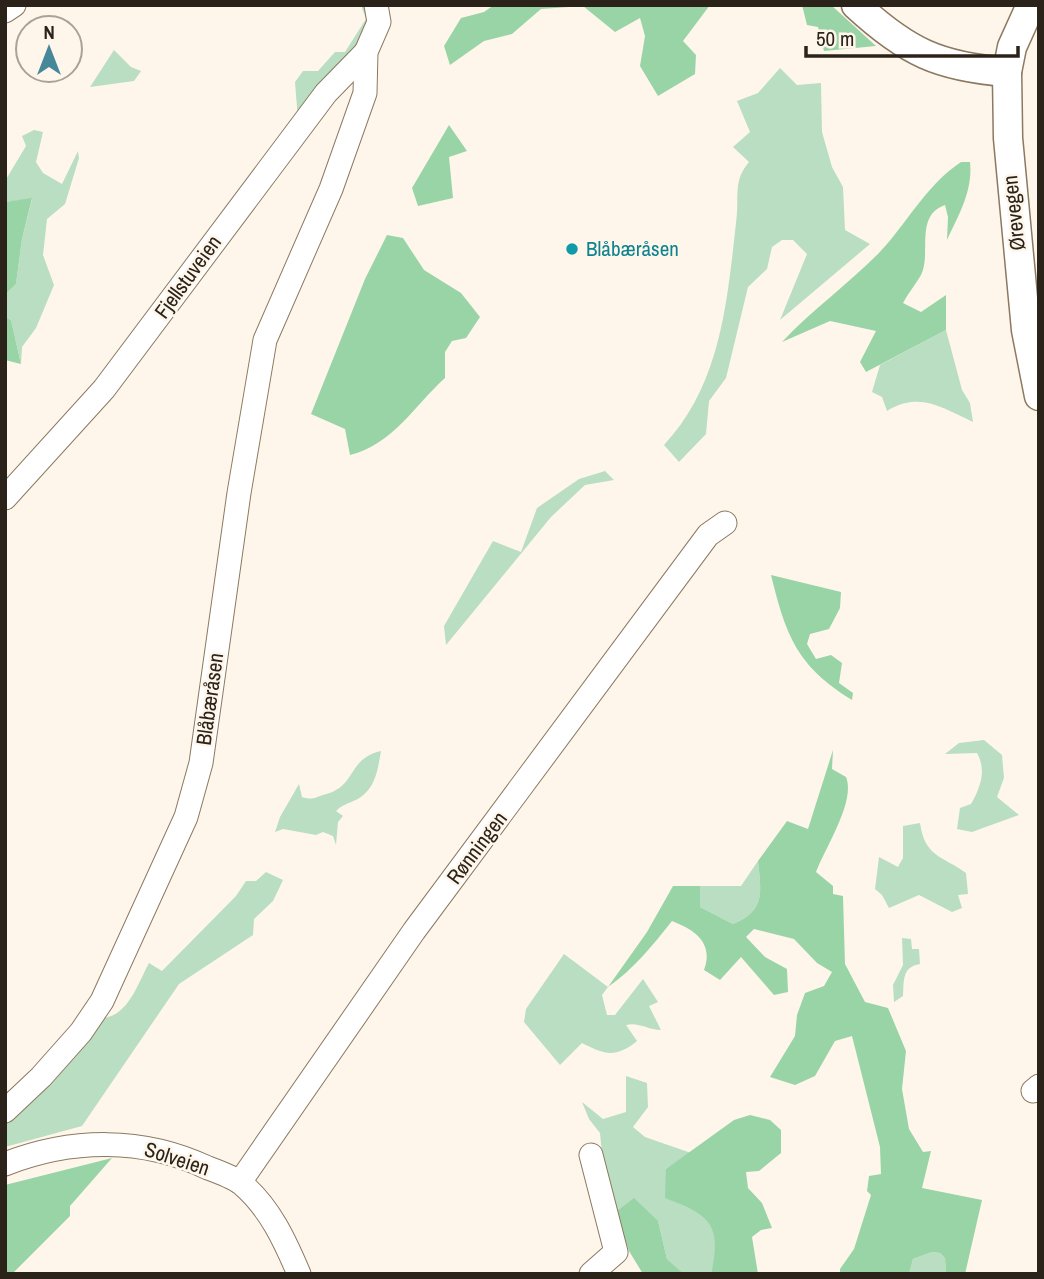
<svg xmlns="http://www.w3.org/2000/svg" width="1044" height="1279" viewBox="0 0 1044 1279" font-family="'Archivo Narrow',sans-serif">
<style>
.green{fill:#b9dec1}
.forest{fill:#99d4a7}
.lines{fill:none;stroke-linecap:round;stroke-linejoin:round}
.minor-casing{stroke:#8c7961;stroke-width:25}
.tertiary-casing{stroke:#8c7961;stroke-width:31}
.minor{stroke:#fff;stroke-width:23}
.tertiary{stroke:#fff;stroke-width:28}
.culture-dot{fill:#0f9aa8;stroke:#fff6eb;stroke-width:2.5}
.labels{text-anchor:middle;stroke-width:5;stroke-linejoin:round;paint-order:stroke}
.street-label{font-size:21px;fill:#2b2319;stroke:#fff6eb}
.culture-label{font-size:21px;fill:#0d838f;stroke:#fff6eb;text-anchor:start}
</style>
<rect width="100%" height="100%" fill="#fff6eb"/>
<g class="green">
<path d="M 361,5 L 369,5 L 365,41 L 298,120 L 295,82 L 303,71 L 318,71 L 335,52 L 345,52 L 366,19 Z"/>
<path d="M 114,50 L 131,67 L 141,71 L 134,81 L 90,87 Z"/>
<path d="M 780,68 L 797,85 L 821,83 L 822,132 L 832,167 L 843,187 L 845,230 L 870,244 L 780,320 L 807,254 L 793,240 L 782,240 L 772,247 L 767,269 L 748,287 L 726,378 L 709,401 L 706,434 L 679,462 L 664,445 C 721,384 727,302 736,223 C 740,197 732,182 749,162 L 733,147 L 750,132 L 737,101 L 758,93 Z"/>
<path d="M 34,130 L 43,132 L 36,162 L 43,173 L 62,184 L 78,151 L 79,158 L 65,204 L 47,219 L 43,255 L 54,285 L 36,328 L 22,347 L 21,364 L 11,320 L 5,317 L 5,295 L 16,284 L 22,239 L 32,199 L 5,202 L 5,181 L 26,146 L 22,136 Z"/>
<path d="M 946,330 L 962,390 L 970,403 L 973,422 C 942,408 920,391 887,411 L 882,397 L 872,392 L 880,365 Z"/>
<path d="M 605,471 L 614,480 L 585,485 L 551,517 L 446,645 L 444,626 L 493,541 L 521,552 L 537,508 L 579,479 Z"/>
<path d="M 984,740 L 1002,755 L 1004,778 L 997,797 L 1019,815 L 972,832 L 957,829 L 960,808 L 971,804 C 980,788 987,771 977,753 L 945,754 L 959,743 Z"/>
<path d="M 381,751 C 378,768 376,786 361,797 C 352,803 344,803 336,811 L 343,816 L 338,822 L 336,845 L 333,836 L 323,832 L 316,835 L 283,829 L 275,832 L 280,817 L 299,784 L 302,797 C 312,800 314,798 323,795 C 358,787 346,759 381,751 Z"/>
<path d="M 920,823 C 925,857 941,855 966,873 L 968,894 L 958,895 L 962,908 L 952,912 L 919,895 L 889,908 L 882,895 L 875,889 L 879,857 L 898,867 L 903,858 L 903,826 Z"/>
<path d="M 758,861 C 761,892 766,910 733,924 L 700,907 L 700,886 L 741,886 Z"/>
<path d="M 266,872 L 283,880 L 273,901 L 254,919 L 253,935 L 179,984 L 82,1126 L 5,1147 L 5,1118 L 98,1018 C 127,1020 137,985 149,963 L 162,971 L 236,896 L 246,881 L 256,881 Z"/>
<path d="M 902,938 L 911,939 L 912,949 L 919,949 L 920,964 C 902,967 904,980 903,996 L 894,1002 L 893,985 L 903,965 Z"/>
<path d="M 564,954 L 608,987 L 602,995 L 607,1015 L 615,1015 L 643,979 L 658,1002 L 649,1006 L 661,1030 C 648,1030 639,1022 626,1025 L 637,1041 C 616,1058 605,1055 582,1043 L 560,1065 L 524,1022 L 526,1009 Z"/>
<path d="M 626,1076 L 647,1083 L 648,1107 L 633,1127 L 645,1137 L 691,1153 L 666,1169 L 696,1209 L 714,1226 L 717,1249 L 711,1274 L 684,1274 L 667,1259 L 658,1221 L 616,1212 L 604,1174 L 600,1133 L 589,1119 L 582,1102 L 603,1119 L 626,1112 Z"/>
<path d="M 932,1252 L 940,1253 L 945,1258 L 946,1274 L 909,1274 L 913,1259 Z"/>
</g>
<g class="forest">
<path d="M 494,5 L 710,5 L 683,41 L 696,55 L 695,74 L 658,96 L 640,66 L 645,36 L 640,18 L 615,32 L 583,6 L 541,9 L 512,34 L 484,41 L 450,65 L 444,46 L 461,18 L 484,12 Z"/>
<path d="M 802,5 L 831,5 L 876,46 L 824,51 L 818,27 L 807,25 Z"/>
<path d="M 449,125 L 467,151 L 449,157 L 453,198 L 418,206 L 412,188 Z"/>
<path d="M 961,162 L 970,162 C 973,191 959,214 947,240 L 948,217 L 945,205 C 914,216 932,253 921,275 C 916,284 908,293 903,303 L 921,312 L 946,295 L 946,330 L 866,372 L 860,362 L 876,331 L 830,321 L 782,342 C 812,310 847,285 878,254 C 907,224 925,186 961,162 Z"/>
<path d="M 32,198 L 22,239 L 16,284 L 5,295 L 5,202 Z"/>
<path d="M 387,235 L 403,238 L 424,270 L 461,293 L 480,317 L 466,338 L 452,341 L 445,352 L 445,378 C 414,406 393,444 350,455 L 345,429 L 311,414 L 365,279 Z"/>
<path d="M 5,317 L 11,320 L 21,364 L 5,360 Z"/>
<path d="M 771,575 L 841,592 L 840,608 L 829,629 L 810,634 L 807,644 L 816,659 L 831,655 L 842,663 L 839,683 L 853,693 L 852,700 C 797,666 786,636 771,575 Z"/>
<path d="M 833,750 L 832,769 L 846,777 C 856,801 825,848 816,872 L 833,886 L 833,894 L 843,896 L 845,964 L 865,1002 L 888,1008 L 906,1051 L 902,1089 L 909,1129 L 923,1152 L 931,1151 L 922,1188 L 982,1200 L 965,1274 L 946,1274 L 945,1258 L 940,1253 L 932,1252 L 913,1259 L 909,1274 L 840,1274 L 840,1269 L 854,1249 L 871,1195 L 867,1191 L 869,1176 L 881,1174 L 880,1147 L 852,1036 L 835,1041 L 815,1076 L 795,1085 L 770,1077 L 795,1036 L 797,1015 L 805,993 L 824,986 L 832,972 L 817,963 L 794,939 L 754,929 L 746,937 L 765,957 L 787,969 L 788,992 L 774,995 L 741,957 L 720,980 L 704,970 C 714,943 695,930 672,921 C 652,946 635,968 608,987 L 647,932 L 673,886 L 700,886 L 700,907 L 733,924 C 766,910 761,892 758,861 L 787,821 L 808,829 Z"/>
<path d="M 750,1115 L 770,1120 L 781,1130 L 781,1153 L 759,1171 L 746,1172 L 748,1188 L 762,1203 L 772,1228 L 761,1230 L 752,1237 L 758,1274 L 711,1274 C 722,1225 711,1215 665,1198 L 666,1169 L 734,1120 Z"/>
<path d="M 112,1158 L 70,1206 L 70,1216 L 12,1274 L 5,1274 L 5,1185 Z"/>
<path d="M 634,1198 L 658,1221 L 667,1259 L 684,1274 L 643,1274 L 629,1251 L 616,1212 Z"/>
</g>
<g class="lines">
<g class="minor-casing">
<g id="minor">
<path d="M 5,11 L 14,5"/>
<path d="M 5,498 L 104,389 L 326,93 L 366,52"/>
<path d="M 1033,1091 L 1039,1086"/>
<path d="M 5,1111 L 41,1077 L 81,1032 L 102,1001 L 186,817 L 201,763 L 239,493 L 265,340 L 331,189 L 365,93 L 366,52 L 379,22 L 376,5"/>
<path d="M 591,1155 L 616,1252 L 591,1274"/>
<path d="M 5,1164 C 72,1138 143,1137 208,1168 C 219,1172 233,1177 242,1184 C 270,1208 285,1241 299,1274"/>
<path d="M 240,1182 L 414,931 L 708,535 L 725,523"/>
</g>
</g>
<g class="tertiary-casing">
<g id="tertiary">
<path d="M 856,5 C 907,52 939,67 1007,72"/>
<path d="M 1031,5 L 1012,47 L 1007,72 L 1008,138 L 1026,330 L 1039,396"/>
</g>
</g>
<use href="#minor" class="minor"/>
<use href="#tertiary" class="tertiary"/>
</g>
<circle class="culture-dot" cx="572" cy="249" r="7"/>
<g class="labels">
<g class="street-label">
<text transform="translate(1014 213) rotate(-96)" y="7">Ørevegen</text>
<text transform="translate(188 277) rotate(-54)" y="7">Fjellstuveien</text>
<text transform="translate(210 699) rotate(-82)" y="7">Blåbæråsen</text>
<text transform="translate(477 848) rotate(-53)" y="7">Rønningen</text>
<text transform="translate(177 1159) rotate(18)" y="7">Solveien</text>
</g>
<g class="culture-label">
<text x="586" y="256">Blåbæråsen</text>
</g>
</g>
<rect width="1044" height="1279" fill="none" stroke="#2b2319" stroke-width="14"/>
<g transform="translate(49 49)"><circle r="33" fill="#fff6eb" stroke="#aaa297" stroke-width="2"/>
<path d="M0-5L12 26L0 18L-12 26Z" fill="#47879a"/>
<text y="-10" font-size="19" font-weight="bold" text-anchor="middle" fill="#2b2319">N</text>
</g>
<path d="M806 46v10h212v-10" fill="none" stroke="#2b2319" stroke-width="3.5"/>
<text x="816" y="46" font-size="21" fill="#2b2319" stroke="#fff6eb" stroke-width="5" paint-order="stroke">50 m</text>
</svg>
